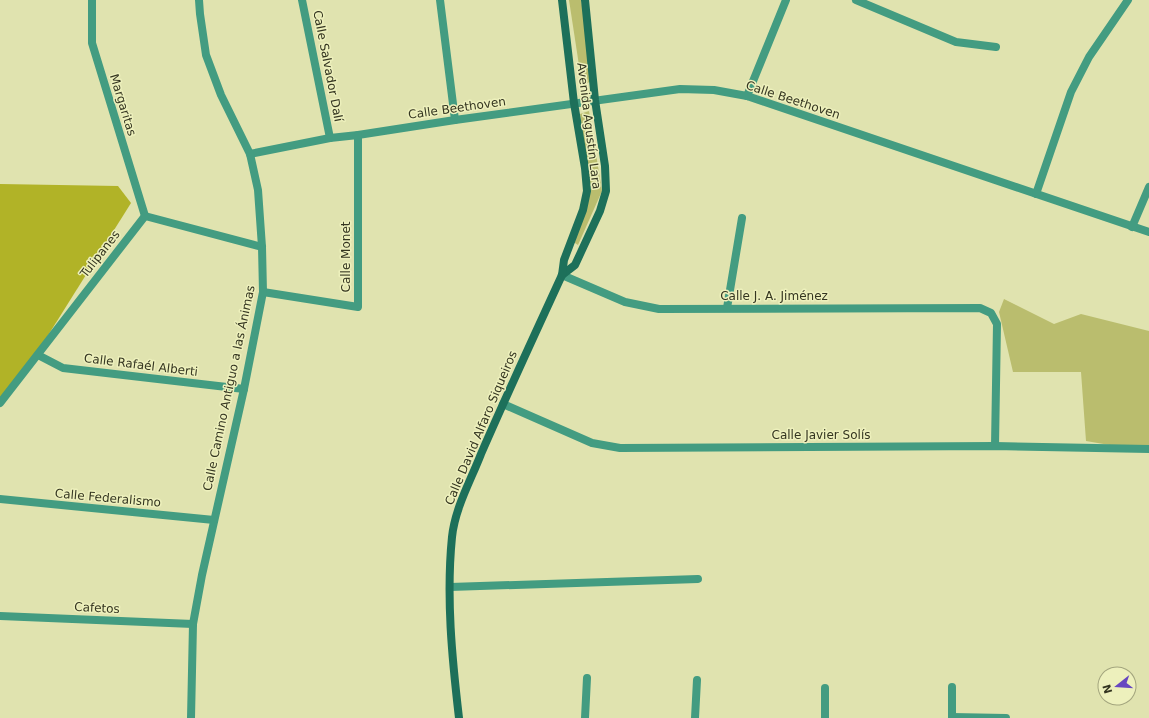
<svg xmlns="http://www.w3.org/2000/svg" width="1149" height="718" viewBox="0 0 1149 718" font-family="'DejaVu Sans',sans-serif">
<style>
.green{fill:#babd6e}
.forest{fill:#b1b327}
.lines{fill:none;stroke-linecap:round;stroke-linejoin:round}
.minor{stroke:#439c81;stroke-width:8}
.tertiary{stroke:#439c81;stroke-width:8}
.secondary{stroke:#1d705a;stroke-width:8}
.labels{text-anchor:middle;stroke-width:3;stroke-linejoin:round;paint-order:stroke}
.street-label{font-size:12px;fill:#343520;stroke:#edf0bc}
</style>
<rect width="100%" height="100%" fill="#e0e3af"/>
<g class="green">
<path d="M 569,0 L 581,0 L 595,80 L 582,85 Z"/>
<path d="M 589,111 L 602,191 L 578,245 L 569,239 L 582,212 L 591,188 L 580,114 Z"/>
<path d="M 1004,299 L 1054,324 L 1081,314 L 1149,331 L 1149,448 L 1127,448 L 1086,441 L 1081,372 L 1013,372 L 999,312 Z"/>
</g>
<path class="forest" d="M 0,184 L 118,186 L 131,203 L 42,345 L 0,399 Z"/>
<g class="lines">
<g class="minor">
<path d="M 92,0 L 92,43 L 145,216"/>
<path d="M 302,0 L 330,138"/>
<path d="M 440,0 L 455,120"/>
<path d="M 856,0 L 956,42 L 996,47"/>
<path d="M 747,96 L 786,0"/>
<path d="M 250,154 L 330,138 L 358,135 L 455,120 L 680,89 L 714,90 L 747,96 L 1149,232"/>
<path d="M 1036,194 L 1071,92 L 1089,57 L 1128,0"/>
<path d="M 145,216 L 262,247"/>
<path d="M 1132,227 L 1149,187"/>
<path d="M 562,275 L 625,302 L 659,309 L 980,308 L 991,313 L 997,324 L 995,446"/>
<path d="M 263,292 L 358,307 L 358,135"/>
<path d="M 727,308 L 742,218"/>
<path d="M 38,355 L 63,368 L 244,389"/>
<path d="M 0,403 L 145,216"/>
<path d="M 503,404 L 592,443 L 620,448 L 995,446 L 1149,449"/>
<path d="M 0,499 L 214,520"/>
<path d="M 450,587 L 698,579"/>
<path d="M 0,616 L 193,624"/>
<path d="M 952,717 L 1006,718"/>
<path d="M 585,718 L 587,678"/>
<path d="M 695,718 L 697,680"/>
<path d="M 825,718 L 825,688"/>
<path d="M 952,718 L 952,687"/>
</g>
<path class="tertiary" d="M 191,718 L 193,624 L 202,575 L 244,389 L 263,292 L 262,247 L 258,190 L 250,154 L 221,95 L 206,55 L 200,14 L 199,0"/>
<g class="secondary">
<path d="M 562,275 L 575,265 L 600,211 L 606,191 L 605,166 L 595,100 L 585,0"/>
<path d="M 459,718 C 452,658 446,597 452,537 C 455,508 471,480 481,454 C 507,394 535,334 562,275 L 564,260 L 583,210 L 587,191 L 585,168 L 574,103 L 562,0"/>
</g>
</g>
<g class="labels">
<g class="street-label">
<text transform="translate(328 66) rotate(79)" y="4">Calle Salvador Dalí</text>
<text transform="translate(793 100) rotate(18)" y="4">Calle Beethoven</text>
<text transform="translate(123 105) rotate(73)" y="4">Margaritas</text>
<text transform="translate(457 108) rotate(-8)" y="4">Calle Beethoven</text>
<text transform="translate(589 126) rotate(83)" y="4">Avenida Agustín Lara</text>
<text transform="translate(100 254) rotate(-52)" y="4">Tulipanes</text>
<text transform="translate(346 257) rotate(-90)" y="4">Calle Monet</text>
<text x="774" y="300">Calle J. A. Jiménez</text>
<text transform="translate(141 365) rotate(7)" y="4">Calle Rafaél Alberti</text>
<text transform="translate(229 388) rotate(-78)" y="4">Calle Camino Antiguo a las Ánimas</text>
<text transform="translate(481 428) rotate(-67)" y="4">Calle David Alfaro Siqueiros</text>
<text x="821" y="439">Calle Javier Solís</text>
<text transform="translate(108 498) rotate(5)" y="4">Calle Federalismo</text>
<text transform="translate(97 608) rotate(3)" y="4">Cafetos</text>
</g>
</g>
<g transform="translate(1117 686) rotate(253)"><circle r="19" fill="#edf0bc" stroke="#a3a57e"/>
<path d="M0-3L7 15L0 10L-7 15Z" fill="#6747c0"/>
<text y="-6" font-size="11" font-weight="bold" text-anchor="middle" fill="#343520">N</text>
</g>
</svg>
